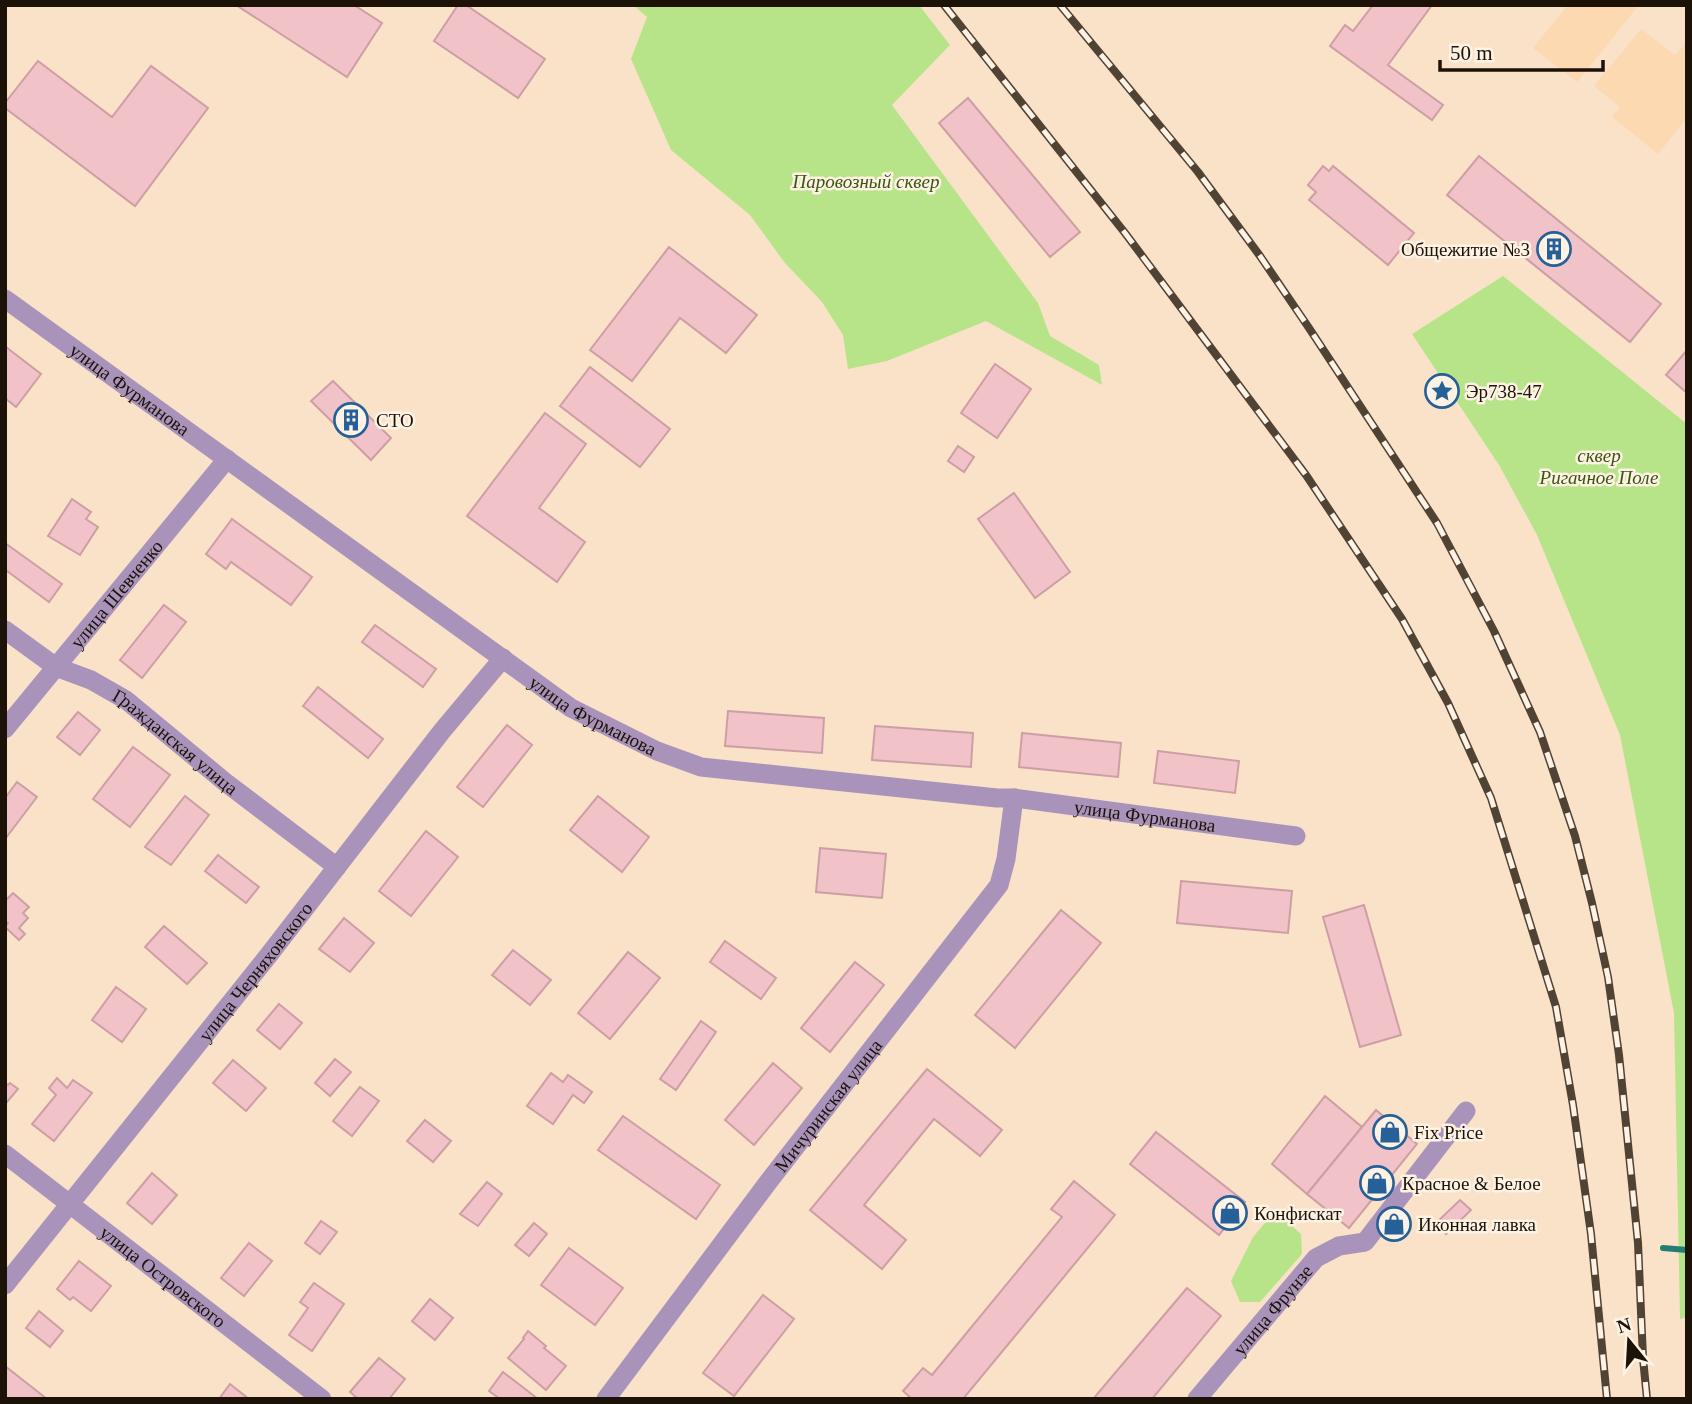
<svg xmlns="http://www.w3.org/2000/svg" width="1692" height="1404" viewBox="0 0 1692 1404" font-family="Georgia,serif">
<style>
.built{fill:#fcd9b1}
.green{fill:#b7e489}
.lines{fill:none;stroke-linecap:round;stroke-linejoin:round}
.stream{stroke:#237c75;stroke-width:6}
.building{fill:#f1c2c7;stroke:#cd9fa5;stroke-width:2}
.minor{stroke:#a993ba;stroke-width:19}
.rail-casing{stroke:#514334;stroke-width:8}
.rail{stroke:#fef2e4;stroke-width:5;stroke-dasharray:16;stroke-linecap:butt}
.labels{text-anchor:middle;stroke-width:5;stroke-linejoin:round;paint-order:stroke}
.park-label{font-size:19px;font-style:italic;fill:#385512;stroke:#fef2e4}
.poi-label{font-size:19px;fill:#1d1207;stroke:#fef2e4;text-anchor:start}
.street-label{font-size:19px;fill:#1d1207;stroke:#fef2e4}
</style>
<rect width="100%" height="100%" fill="#fae2c8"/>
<g class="built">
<path d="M 1568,5 L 1639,5 L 1577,82 L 1533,48 Z"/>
<path d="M 1641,29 L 1675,55 L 1687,41 L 1687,118 L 1658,154 L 1612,117 L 1620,107 L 1594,86 Z"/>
</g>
<g class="green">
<path d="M 633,5 L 919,5 L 950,45 L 892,105 L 1038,303 L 1050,336 L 1099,365 L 1102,385 L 986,321 L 887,361 L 848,369 L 843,335 L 822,302 L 785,263 L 750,215 L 671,150 L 631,59 L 647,17 Z"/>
<path d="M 1503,276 L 1687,424 L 1687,1317 L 1680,1319 L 1674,1013 L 1620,735 L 1537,535 L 1499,465 L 1412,334 Z"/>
<path d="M 1275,1211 L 1301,1234 L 1302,1254 L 1260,1302 L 1240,1302 L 1231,1281 L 1253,1237 Z"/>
</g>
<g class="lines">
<path class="stream" d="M 1663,1248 L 1687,1250"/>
</g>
<g class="building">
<path d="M 236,5 L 354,5 L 382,23 L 347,77 Z"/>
<path d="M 458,5 L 466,5 L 545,59 L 518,98 L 434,41 Z"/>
<path d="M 1373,5 L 1432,5 L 1388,65 L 1443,105 L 1432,120 L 1330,46 L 1345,25 L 1353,31 Z"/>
<path d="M 38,61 L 112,117 L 151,66 L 208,108 L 135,206 L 5,108 L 5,103 Z"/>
<path d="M 968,98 L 1080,232 L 1050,257 L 939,123 Z"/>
<path d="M 1479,156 L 1661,304 L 1630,342 L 1447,195 Z"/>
<path d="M 1323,166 L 1329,171 L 1333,166 L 1414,233 L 1388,265 L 1309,200 L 1316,192 L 1308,185 Z"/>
<path d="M 669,247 L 757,315 L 726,353 L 680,318 L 632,381 L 590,350 Z"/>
<path d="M 6,347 L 41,374 L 16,407 L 5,398 Z"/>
<path d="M 1687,350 L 1687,393 L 1666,375 Z"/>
<path d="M 995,364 L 1031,389 L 997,438 L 961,413 Z"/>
<path d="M 590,367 L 670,429 L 640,467 L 560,406 Z"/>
<path d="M 333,381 L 391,438 L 371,460 L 311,401 Z"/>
<path d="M 545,413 L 586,444 L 539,508 L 585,542 L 557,582 L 467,516 Z"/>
<path d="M 958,446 L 974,457 L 964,472 L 948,461 Z"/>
<path d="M 1014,493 L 1070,572 L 1035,598 L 978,519 Z"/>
<path d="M 72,499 L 91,512 L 86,519 L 98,527 L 80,555 L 48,536 Z"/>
<path d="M 232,519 L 312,577 L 291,605 L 231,562 L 226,569 L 206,554 Z"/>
<path d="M 5,543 L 62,584 L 49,602 L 7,571 L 5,573 Z"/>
<path d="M 164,605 L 186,622 L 142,678 L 120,660 Z"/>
<path d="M 375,625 L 436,669 L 423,687 L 362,642 Z"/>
<path d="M 318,687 L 383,739 L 368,758 L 303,706 Z"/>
<path d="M 728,711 L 824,718 L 822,753 L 725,746 Z"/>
<path d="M 78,712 L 100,730 L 80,755 L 57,737 Z"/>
<path d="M 507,725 L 532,745 L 483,807 L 457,787 Z"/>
<path d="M 875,726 L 973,733 L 971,767 L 872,760 Z"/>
<path d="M 1022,733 L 1121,743 L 1118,777 L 1019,767 Z"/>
<path d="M 133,747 L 170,775 L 130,827 L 93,799 Z"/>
<path d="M 1158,751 L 1239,761 L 1235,793 L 1154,783 Z"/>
<path d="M 17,782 L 37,797 L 5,839 L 5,798 Z"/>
<path d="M 185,796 L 209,815 L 171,865 L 145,847 Z"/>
<path d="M 598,796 L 649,837 L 622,872 L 570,830 Z"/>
<path d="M 426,831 L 458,857 L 411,916 L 379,891 Z"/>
<path d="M 820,848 L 886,854 L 882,898 L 816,892 Z"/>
<path d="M 218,855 L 259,887 L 246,903 L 205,871 Z"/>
<path d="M 1181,881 L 1292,891 L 1288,933 L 1177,923 Z"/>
<path d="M 13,893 L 29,907 L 23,913 L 28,918 L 19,928 L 25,934 L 19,940 L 5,927 L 8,923 L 5,921 L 5,901 Z"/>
<path d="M 1364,905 L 1401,1035 L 1360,1047 L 1323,917 Z"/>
<path d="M 1061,910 L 1101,943 L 1015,1048 L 975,1015 Z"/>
<path d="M 344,918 L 374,943 L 350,972 L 319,949 Z"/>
<path d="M 164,926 L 207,963 L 187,984 L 145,947 Z"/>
<path d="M 725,941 L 776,978 L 761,999 L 710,962 Z"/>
<path d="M 513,950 L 551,980 L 530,1005 L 492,975 Z"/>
<path d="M 628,952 L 660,978 L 610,1039 L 578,1013 Z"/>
<path d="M 855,962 L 884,985 L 830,1052 L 801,1028 Z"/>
<path d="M 116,987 L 146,1009 L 122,1042 L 92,1020 Z"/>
<path d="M 279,1004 L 302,1023 L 280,1049 L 257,1030 Z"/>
<path d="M 701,1021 L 716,1032 L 676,1090 L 660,1079 Z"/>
<path d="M 335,1059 L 351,1072 L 330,1096 L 315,1083 Z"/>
<path d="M 233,1060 L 266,1088 L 246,1111 L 213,1083 Z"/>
<path d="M 773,1063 L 802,1088 L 754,1145 L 725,1120 Z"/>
<path d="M 927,1069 L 1002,1130 L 980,1156 L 934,1119 L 864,1205 L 906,1240 L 882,1269 L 810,1210 Z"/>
<path d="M 551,1073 L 563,1082 L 568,1075 L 592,1092 L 584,1103 L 573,1095 L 553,1124 L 527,1106 Z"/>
<path d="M 57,1078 L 67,1088 L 73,1080 L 92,1093 L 54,1141 L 32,1124 L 56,1095 L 49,1088 Z"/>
<path d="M 5,1083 L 8,1085 L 10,1083 L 18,1089 L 7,1102 L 5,1101 Z"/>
<path d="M 360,1087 L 379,1101 L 352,1136 L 333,1121 Z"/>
<path d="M 1325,1096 L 1362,1127 L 1307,1194 L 1272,1164 Z"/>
<path d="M 1376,1110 L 1417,1144 L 1349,1228 L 1307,1194 Z"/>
<path d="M 623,1116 L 720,1185 L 696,1219 L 598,1150 Z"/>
<path d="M 425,1120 L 451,1141 L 433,1162 L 407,1141 Z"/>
<path d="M 1156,1132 L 1245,1202 L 1219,1235 L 1130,1164 Z"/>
<path d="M 152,1173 L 177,1195 L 152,1224 L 127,1203 Z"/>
<path d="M 1074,1181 L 1115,1215 L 963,1399 L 912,1399 L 903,1391 L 923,1368 L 932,1375 L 1062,1217 L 1051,1209 Z"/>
<path d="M 487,1182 L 502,1194 L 478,1226 L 460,1214 Z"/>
<path d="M 1460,1200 L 1471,1210 L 1446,1234 L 1436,1223 Z"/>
<path d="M 321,1221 L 337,1232 L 320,1254 L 305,1243 Z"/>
<path d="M 534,1223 L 547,1234 L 529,1256 L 515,1245 Z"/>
<path d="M 249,1243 L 272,1261 L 244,1296 L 221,1278 Z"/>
<path d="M 569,1248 L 623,1288 L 595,1325 L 541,1285 Z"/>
<path d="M 79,1261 L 111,1286 L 91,1311 L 73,1297 L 70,1300 L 57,1289 Z"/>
<path d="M 314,1283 L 344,1304 L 312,1351 L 289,1335 L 308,1308 L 300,1302 Z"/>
<path d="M 1187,1288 L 1221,1316 L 1152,1399 L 1093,1399 Z"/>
<path d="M 763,1295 L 794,1319 L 734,1396 L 703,1373 Z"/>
<path d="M 430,1299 L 453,1318 L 435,1340 L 412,1321 Z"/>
<path d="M 39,1311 L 63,1331 L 50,1347 L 26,1328 Z"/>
<path d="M 528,1331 L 546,1346 L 544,1348 L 566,1366 L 546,1390 L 508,1358 L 524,1339 L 523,1338 Z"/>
<path d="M 379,1358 L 405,1379 L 389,1399 L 358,1399 L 350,1392 Z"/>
<path d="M 5,1366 L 47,1399 L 5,1399 Z"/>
<path d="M 503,1372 L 538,1399 L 500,1399 L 489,1391 Z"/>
<path d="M 230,1384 L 249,1399 L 219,1399 Z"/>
</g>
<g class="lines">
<g class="minor">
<path id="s1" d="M 5,299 L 571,708 L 657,751 L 701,767 L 997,798 L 1014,798 L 1296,836"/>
<path id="s2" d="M 5,630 L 56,667 L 91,680 L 126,700 L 225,782 L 337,867"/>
<path id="s3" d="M 5,729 L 227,459"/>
<path id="s4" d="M 5,1154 L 322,1399"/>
<path id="s5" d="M 5,1285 L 268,956 L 442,731 L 503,658"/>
<path id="s6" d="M 606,1399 L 769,1181 L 999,885 L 1006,859 L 1014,798"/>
<path id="s7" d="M 1197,1399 L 1316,1258 L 1339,1246 L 1365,1242 L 1466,1111"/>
</g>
<g class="rail-casing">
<g id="rail">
<path d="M 944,5 L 1125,233 L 1306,475 L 1402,619 L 1448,703 L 1491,798 L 1556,1007 L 1573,1105 L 1591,1234 L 1607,1399"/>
<path d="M 1060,5 L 1198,172 L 1260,256 L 1309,328 L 1437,523 L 1494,631 L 1540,732 L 1575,836 L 1592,903 L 1608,977 L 1619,1055 L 1638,1243 L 1643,1358 L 1647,1399"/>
</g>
</g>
<use href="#rail" class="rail"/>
</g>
<defs>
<g id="building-ring" transform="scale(1.75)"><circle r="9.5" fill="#fef2e4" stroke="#266098" stroke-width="1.5"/><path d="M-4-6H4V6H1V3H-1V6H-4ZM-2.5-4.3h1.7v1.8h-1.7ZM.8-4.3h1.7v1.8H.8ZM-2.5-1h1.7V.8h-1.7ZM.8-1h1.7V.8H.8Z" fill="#266098"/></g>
<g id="sight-ring" transform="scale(1.75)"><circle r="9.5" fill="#fef2e4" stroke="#266098" stroke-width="1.5"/><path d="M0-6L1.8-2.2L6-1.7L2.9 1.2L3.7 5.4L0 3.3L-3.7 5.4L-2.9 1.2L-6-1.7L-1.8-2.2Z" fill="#266098"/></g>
<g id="shop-ring" transform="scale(1.75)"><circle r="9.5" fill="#fef2e4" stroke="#266098" stroke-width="1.5"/><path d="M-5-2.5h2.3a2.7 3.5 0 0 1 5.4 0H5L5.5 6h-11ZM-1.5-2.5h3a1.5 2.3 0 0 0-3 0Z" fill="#266098"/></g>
</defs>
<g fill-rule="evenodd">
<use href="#building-ring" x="1554" y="249"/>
<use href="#sight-ring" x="1442" y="391"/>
<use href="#building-ring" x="351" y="420"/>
<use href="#shop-ring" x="1390" y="1132"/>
<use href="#shop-ring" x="1377" y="1183"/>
<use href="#shop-ring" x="1230" y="1213"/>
<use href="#shop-ring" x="1394" y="1224"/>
</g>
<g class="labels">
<g class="park-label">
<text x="866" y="188">Паровозный сквер</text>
<text x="1599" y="462">сквер<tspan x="1599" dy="22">Ригачное Поле</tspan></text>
</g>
<g class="poi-label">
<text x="1530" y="256" text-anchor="end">Общежитие №3</text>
<text x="1466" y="398">Эр738-47</text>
<text x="376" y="427">СТО</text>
<text x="1414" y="1139">Fix Price</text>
<text x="1402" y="1190">Красное &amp; Белое</text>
<text x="1254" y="1220">Конфискат</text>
<text x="1418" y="1231">Иконная лавка</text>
</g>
<g class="street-label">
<text dy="7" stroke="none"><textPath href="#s1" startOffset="154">улица Фурманова</textPath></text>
<text dy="7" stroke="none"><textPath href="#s3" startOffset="175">улица Шевченко</textPath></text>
<text dy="7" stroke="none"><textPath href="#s1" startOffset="721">улица Фурманова</textPath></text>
<text dy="7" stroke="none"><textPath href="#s2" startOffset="205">Гражданская улица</textPath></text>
<text dy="7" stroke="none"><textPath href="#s1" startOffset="1288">улица Фурманова</textPath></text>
<text dy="7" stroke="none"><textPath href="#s5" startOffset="401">улица Черняховского</textPath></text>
<text dy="7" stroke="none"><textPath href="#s6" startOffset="368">Мичуринская улица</textPath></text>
<text dy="7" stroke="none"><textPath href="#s4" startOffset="200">улица Островского</textPath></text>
<text dy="7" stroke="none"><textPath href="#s7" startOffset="117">улица Фрунзе</textPath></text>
</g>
</g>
<rect width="1692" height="1404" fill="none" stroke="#1d1207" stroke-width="14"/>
<g transform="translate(1629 1341) rotate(342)" stroke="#fef2e4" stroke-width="5" paint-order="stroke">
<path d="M0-5L12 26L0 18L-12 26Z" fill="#1d1207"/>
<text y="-10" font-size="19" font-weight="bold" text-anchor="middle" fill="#1d1207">N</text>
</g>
<path d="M1440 60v10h163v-10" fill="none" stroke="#1d1207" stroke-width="3.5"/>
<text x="1450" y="60" font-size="21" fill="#1d1207" stroke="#fef2e4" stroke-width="5" paint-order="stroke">50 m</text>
</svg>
